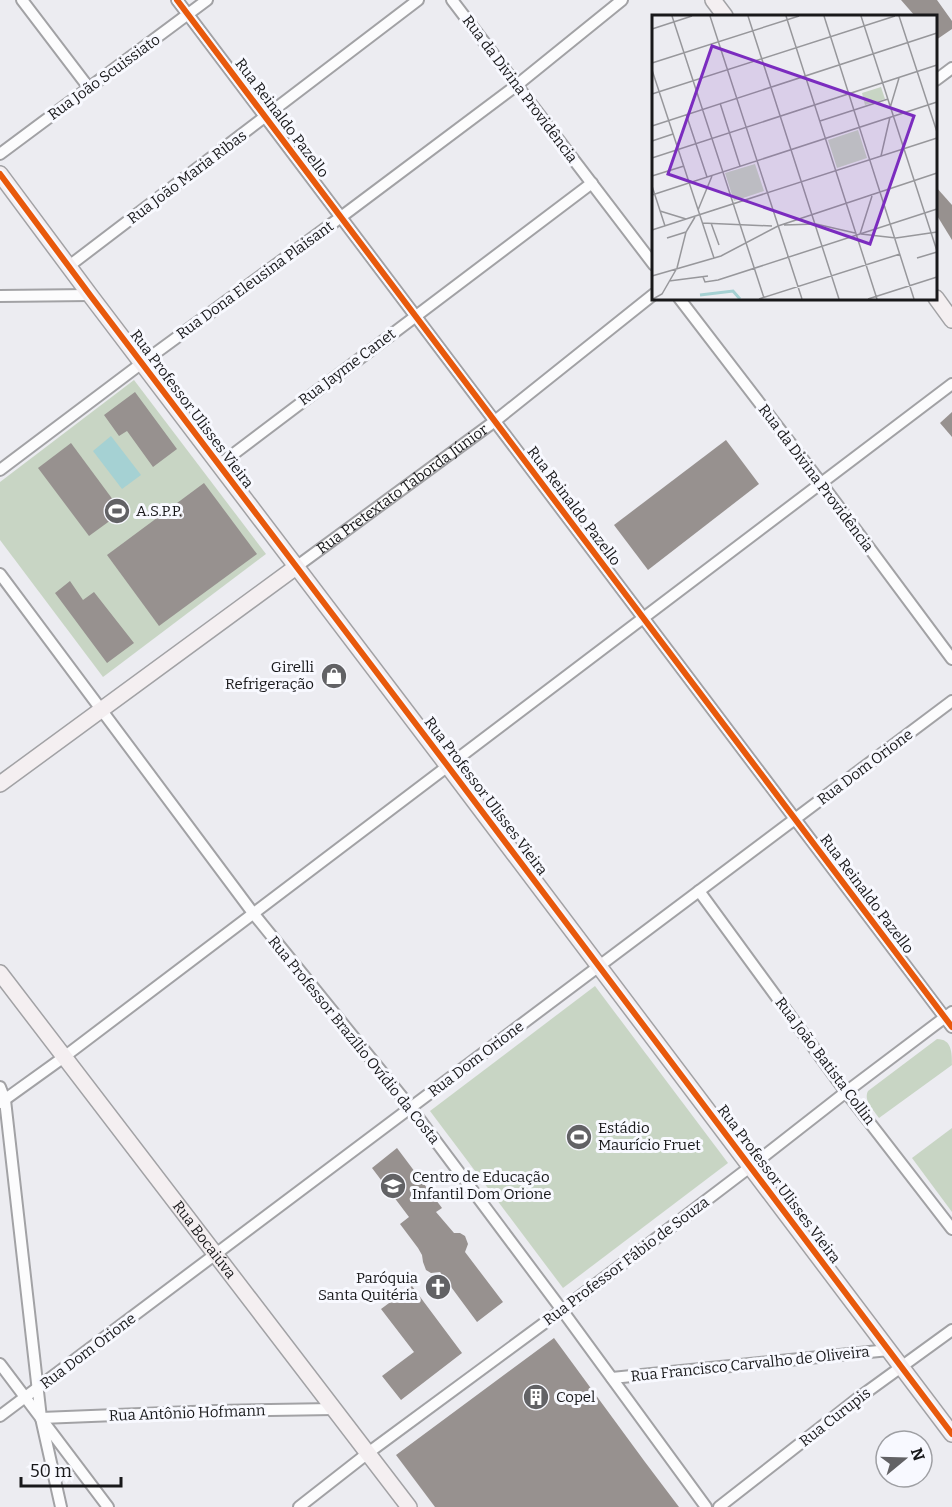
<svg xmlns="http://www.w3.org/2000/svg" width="952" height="1507" viewBox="0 0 952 1507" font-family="Bitter,serif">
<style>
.green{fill:#c8d5c4}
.water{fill:#a5d1d3}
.building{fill:#97918f}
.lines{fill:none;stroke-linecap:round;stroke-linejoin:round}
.street-casing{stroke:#a2a2a5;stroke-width:14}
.secondary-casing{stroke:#a2a2a5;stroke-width:18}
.street{stroke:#fcfcfd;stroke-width:10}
.secondary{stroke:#f4eff1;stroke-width:15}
.cycleway-casing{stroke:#f8f9ff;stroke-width:10}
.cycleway{stroke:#e8590c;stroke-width:6}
.labels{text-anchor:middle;stroke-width:6;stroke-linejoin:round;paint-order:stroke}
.street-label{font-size:15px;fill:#18181a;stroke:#f8f9ff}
.poi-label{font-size:15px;fill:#18181a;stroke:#f8f9ff;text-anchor:start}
.inset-river{fill:none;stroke:#a5d1d3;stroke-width:3}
.inset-road{fill:none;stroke:#97979b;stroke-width:1.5}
.view{fill:#7b2cbf;fill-opacity:0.15;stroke:#7b2cbf;stroke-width:3}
.inset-edge{fill:none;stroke:#18181a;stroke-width:3}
</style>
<rect width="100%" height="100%" fill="#ececf1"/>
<g class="green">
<path d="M 134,380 L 266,554 L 103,677 L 0,540 L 0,482 Z"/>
<path d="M 595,986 L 728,1163 L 563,1288 L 430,1111 Z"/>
<path d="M 937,1039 C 952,1039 952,1053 952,1065 L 879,1118 C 874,1110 863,1101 868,1091 Z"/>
<path d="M 952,1128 L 952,1212 L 912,1158 Z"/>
</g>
<path class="water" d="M 111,436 L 141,475 L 122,489 L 93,451 Z"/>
<g class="building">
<path d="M 901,0 L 937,0 L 952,21 L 952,29 L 936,40 L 936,16 L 915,16 Z"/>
<path d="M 936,187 L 952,205 L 952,240 L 936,214 Z"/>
<path d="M 135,392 L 177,449 L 153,467 L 127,431 L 119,436 L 104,415 Z"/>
<path d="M 952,412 L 952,437 L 940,423 Z"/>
<path d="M 726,440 L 759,484 L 648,570 L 614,525 Z"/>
<path d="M 71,443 L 122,512 L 89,536 L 38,468 Z"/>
<path d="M 204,483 L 257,554 L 159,626 L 107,555 Z"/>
<path d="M 70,581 L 83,600 L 94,592 L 134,643 L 107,663 L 55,593 Z"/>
<path d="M 397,1148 L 442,1208 L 436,1212 L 454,1233 L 460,1233 L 465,1236 L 468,1244 L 465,1252 L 503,1302 L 477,1322 L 440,1272 L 431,1273 L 426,1270 L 423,1262 L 422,1255 L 418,1248 L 400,1224 L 409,1217 L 372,1168 Z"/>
<path d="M 412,1286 L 462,1353 L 401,1400 L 382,1376 L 414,1352 L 381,1309 Z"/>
<path d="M 554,1338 L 645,1462 L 679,1507 L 435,1507 L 396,1455 Z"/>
</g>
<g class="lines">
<g class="street-casing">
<g id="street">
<path d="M 22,0 L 89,88"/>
<path d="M 177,0 L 952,1027"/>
<path d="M 452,0 L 654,265"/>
<path d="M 936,80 L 952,68"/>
<path d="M 0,154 L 207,0"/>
<path d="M 69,266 L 418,0"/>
<path d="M 0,296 L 90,295"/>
<path d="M 679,298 L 821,483 L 952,659"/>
<path d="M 219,465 L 592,183"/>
<path d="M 0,470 L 142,363 L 341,217 L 517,85 L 622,0"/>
<path id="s1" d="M 296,567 L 495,421 L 654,294"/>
<path d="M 0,574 L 253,913 L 411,1108 L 562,1310 L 706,1507"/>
<path d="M 699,891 L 846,1092 L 952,1229"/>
<path d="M 0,1087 L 5,1100 L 41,1418 L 61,1507"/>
<path d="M 0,1103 L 64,1057 L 952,384"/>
<path d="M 0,1364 L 108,1507"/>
<path d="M 612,1378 L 889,1350"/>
<path d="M 0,1416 L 952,701"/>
<path d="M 41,1418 L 216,1411 L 334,1409"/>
<path d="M 299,1507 L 368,1453 L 562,1310 L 750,1167 L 846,1092 L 952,1012"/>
<path d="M 719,1507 L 857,1399 L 952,1330"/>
</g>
</g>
<g class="secondary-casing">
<g id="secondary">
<path d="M 713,0 L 725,16"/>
<path d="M 0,174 L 90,295 L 447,765 L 952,1434"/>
<path d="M 936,298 L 952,320"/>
<path d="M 0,784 L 296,567"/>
<path id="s2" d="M 0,973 L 409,1507"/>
</g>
</g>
<use href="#street" class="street"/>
<use href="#secondary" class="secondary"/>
<g class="cycleway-casing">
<g id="cycleway">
<path d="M 177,0 L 952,1027"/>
<path d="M 0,174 L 90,295 L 447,765 L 952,1434"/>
</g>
</g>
<use href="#cycleway" class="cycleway"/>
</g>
<defs>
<g id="stadium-disc" transform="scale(1.35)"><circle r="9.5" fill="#626265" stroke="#f8f9ff"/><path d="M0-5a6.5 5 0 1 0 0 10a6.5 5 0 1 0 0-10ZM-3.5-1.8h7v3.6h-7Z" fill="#fff"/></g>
<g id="shop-disc" transform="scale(1.35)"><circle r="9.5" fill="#626265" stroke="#f8f9ff"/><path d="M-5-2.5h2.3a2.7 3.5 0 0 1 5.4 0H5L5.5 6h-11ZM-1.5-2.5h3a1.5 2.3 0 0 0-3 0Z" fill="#fff"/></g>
<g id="school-disc" transform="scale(1.35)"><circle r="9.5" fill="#626265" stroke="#f8f9ff"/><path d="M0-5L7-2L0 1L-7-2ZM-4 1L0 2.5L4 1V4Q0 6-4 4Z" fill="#fff"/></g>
<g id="church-disc" transform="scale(1.35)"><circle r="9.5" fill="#626265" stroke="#f8f9ff"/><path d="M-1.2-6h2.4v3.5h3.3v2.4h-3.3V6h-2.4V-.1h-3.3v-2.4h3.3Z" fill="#fff"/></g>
<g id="building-disc" transform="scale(1.35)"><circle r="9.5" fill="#626265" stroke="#f8f9ff"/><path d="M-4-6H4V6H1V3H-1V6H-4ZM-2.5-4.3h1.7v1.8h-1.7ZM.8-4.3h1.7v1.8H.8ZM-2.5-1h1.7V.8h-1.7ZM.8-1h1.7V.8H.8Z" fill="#fff"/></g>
</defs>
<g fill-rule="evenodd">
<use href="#stadium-disc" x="117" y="511"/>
<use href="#shop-disc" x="334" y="676"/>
<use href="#stadium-disc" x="579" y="1137"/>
<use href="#school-disc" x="393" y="1186"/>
<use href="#church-disc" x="438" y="1287"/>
<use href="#building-disc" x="536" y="1397"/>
</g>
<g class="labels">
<g class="street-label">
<text transform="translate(104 77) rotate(-36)" y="5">Rua João Scuissiato</text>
<text transform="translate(520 89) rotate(53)" y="5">Rua da Divina Providência</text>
<text transform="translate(282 118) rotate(53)" y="5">Rua Reinaldo Pazello</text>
<text transform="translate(187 177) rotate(-37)" y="5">Rua João Maria Ribas</text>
<text transform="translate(255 280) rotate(-36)" y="5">Rua Dona Eleusina Plaisant</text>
<text transform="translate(347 367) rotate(-37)" y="5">Rua Jayme Canet</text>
<text transform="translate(192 409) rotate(53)" y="5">Rua Professor Ulisses Vieira</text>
<text transform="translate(816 478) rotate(53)" y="5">Rua da Divina Providência</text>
<text dy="5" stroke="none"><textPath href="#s1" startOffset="132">Rua Pretextato Taborda Júnior</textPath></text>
<text transform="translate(574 506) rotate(53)" y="5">Rua Reinaldo Pazello</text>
<text transform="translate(865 767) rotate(-37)" y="5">Rua Dom Orione</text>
<text transform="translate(486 796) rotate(53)" y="5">Rua Professor Ulisses Vieira</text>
<text transform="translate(867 894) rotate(53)" y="5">Rua Reinaldo Pazello</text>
<text transform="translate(354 1040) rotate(51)" y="5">Rua Professor Brazílio Ovídio da Costa</text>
<text transform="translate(476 1059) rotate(-37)" y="5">Rua Dom Orione</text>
<text transform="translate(825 1061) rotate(53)" y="5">Rua João Batista Collin</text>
<text transform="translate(779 1184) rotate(53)" y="5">Rua Professor Ulisses Vieira</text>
<text dy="5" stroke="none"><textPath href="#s2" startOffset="336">Rua Bocaiúva</textPath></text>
<text transform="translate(626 1261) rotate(-37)" y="5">Rua Professor Fábio de Souza</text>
<text transform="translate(88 1351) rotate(-37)" y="5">Rua Dom Orione</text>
<text transform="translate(750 1364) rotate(-6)" y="5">Rua Francisco Carvalho de Oliveira</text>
<text transform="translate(187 1413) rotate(-2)" y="5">Rua Antônio Hofmann</text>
<text transform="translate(835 1417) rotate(-38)" y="5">Rua Curupis</text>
</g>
<g class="poi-label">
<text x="136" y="516">A.S.P.P.</text>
<text x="314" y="672" text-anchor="end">Girelli<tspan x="314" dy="17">Refrigeração</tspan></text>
<text x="598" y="1133">Estádio<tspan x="598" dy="17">Maurício Fruet</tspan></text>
<text x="412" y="1182">Centro de Educação<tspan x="412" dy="17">Infantil Dom Orione</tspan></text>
<text x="418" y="1283" text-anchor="end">Paróquia<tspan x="418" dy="17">Santa Quitéria</tspan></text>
<text x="556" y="1402">Copel</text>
</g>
</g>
<g transform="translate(652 15)">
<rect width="285" height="285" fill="#ececf1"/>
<path d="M 229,72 L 233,84 L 213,90 L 210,78 ZM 206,115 L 215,143 L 185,153 L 176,125 ZM 103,149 L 112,176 L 82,186 L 73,158 Z" fill="#c8d5c4"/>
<path class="inset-river" d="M 48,280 L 81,276 L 88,284"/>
<path class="inset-road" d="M 20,1 L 112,283M 58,1 L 150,284M 96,1 L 187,284M 134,1 L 225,284M 172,1 L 262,284M 209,1 L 285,236M 247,1 L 285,117M 0,14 L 40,1M 0,48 L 147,1M 0,55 L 62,243M 0,79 L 243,1M 68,88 L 88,151M 238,93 L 247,63M 34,99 L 55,162M 168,106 L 236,84M 0,111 L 285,18M 0,126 L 21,119M 229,141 L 238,102M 0,143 L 285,50M 0,161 L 32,151M 0,171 L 13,211M 0,180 L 285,87M 46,195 L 60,161M 8,196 L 34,204M 50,208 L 120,211M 59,208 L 67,230M 132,210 L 164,209 L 203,218M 0,215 L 285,123M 208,219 L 220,181M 209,219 L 244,223 L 285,217M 15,223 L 34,217M 265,243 L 285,237M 25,253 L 34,217 L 43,202M 0,261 L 69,241 L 126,211 L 285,158M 51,262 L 53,267 L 66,265 L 285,194M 17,266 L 56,261M 1,284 L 10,279 L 25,253M 107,284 L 248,239M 216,284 L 285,262"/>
<path class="view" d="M 60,31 L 262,101 L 218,229 L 16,159 Z"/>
<rect width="285" height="285" class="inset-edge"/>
</g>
<g transform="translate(904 1459) rotate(71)"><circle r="28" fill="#f8f9ff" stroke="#9e9fa3" stroke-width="1.5"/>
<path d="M0-4.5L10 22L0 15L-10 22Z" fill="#626265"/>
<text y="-9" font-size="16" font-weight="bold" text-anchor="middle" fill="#18181a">N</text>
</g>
<path d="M21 1477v9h100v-9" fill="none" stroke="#18181a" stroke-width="3"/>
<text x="30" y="1477" font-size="18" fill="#18181a" stroke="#f8f9ff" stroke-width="4.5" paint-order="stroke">50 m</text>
</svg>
